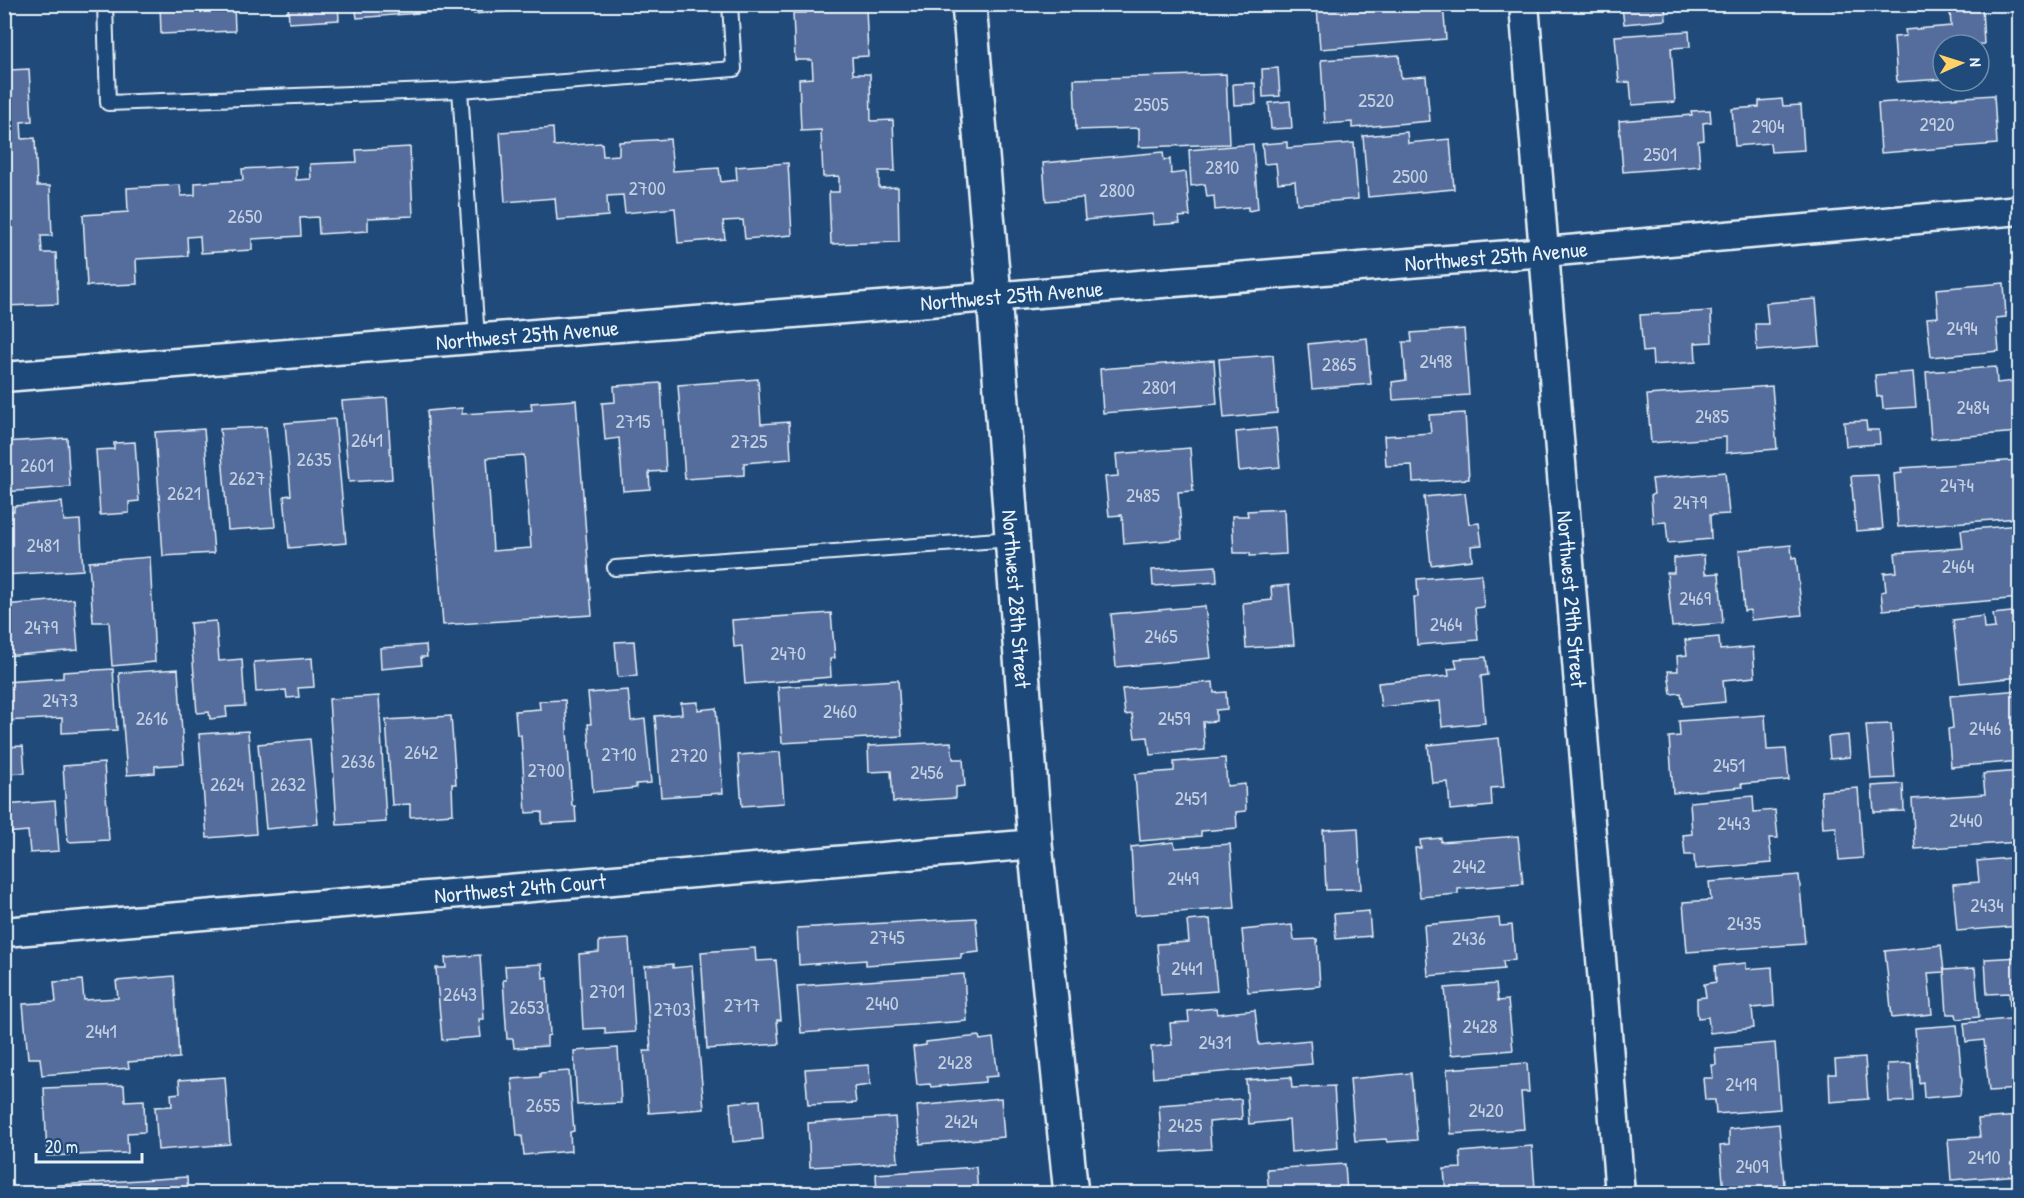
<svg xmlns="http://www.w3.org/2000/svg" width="2024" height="1198" viewBox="0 0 2024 1198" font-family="'Patrick Hand',sans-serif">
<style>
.building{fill:#546d9d;stroke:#e8f1f8;stroke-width:1.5;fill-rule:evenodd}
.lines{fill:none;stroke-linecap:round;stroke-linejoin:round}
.lane-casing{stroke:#e8f1f8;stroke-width:18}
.street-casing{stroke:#e8f1f8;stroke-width:33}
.secondary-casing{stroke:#e8f1f8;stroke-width:38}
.lane{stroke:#1f4a7a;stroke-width:14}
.street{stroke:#1f4a7a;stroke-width:28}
.secondary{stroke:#1f4a7a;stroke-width:33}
.labels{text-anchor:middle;stroke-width:5;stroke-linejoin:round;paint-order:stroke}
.number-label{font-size:20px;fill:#c3d0e1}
.street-label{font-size:22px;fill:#e8f1f8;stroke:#1f4a7a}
</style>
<rect width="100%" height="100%" fill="#1f4a7a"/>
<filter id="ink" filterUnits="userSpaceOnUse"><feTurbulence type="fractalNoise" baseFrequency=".0167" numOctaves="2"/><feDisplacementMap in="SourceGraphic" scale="12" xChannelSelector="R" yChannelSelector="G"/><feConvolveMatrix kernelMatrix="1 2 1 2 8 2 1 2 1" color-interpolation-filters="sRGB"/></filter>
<g filter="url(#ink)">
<g class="building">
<path d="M 160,4 L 234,4 L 235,31 L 161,34 Z"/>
<path d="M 288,4 L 338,4 L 339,20 L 289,23 Z"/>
<path d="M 355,4 L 454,4 L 455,10 L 357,18 Z"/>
<path d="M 474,4 L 525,4 L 525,10 L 474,14 Z"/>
<path d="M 806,4 L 877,4 L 877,7 L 866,7 L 868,56 L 852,57 L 853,74 L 870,74 L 871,121 L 893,120 L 895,171 L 879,171 L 879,188 L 898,187 L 899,242 L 831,244 L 829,192 L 839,192 L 839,176 L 823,177 L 821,130 L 801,131 L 799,79 L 813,78 L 812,60 L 795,60 L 793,13 L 806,13 Z"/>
<path d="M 1286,4 L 1443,4 L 1446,39 L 1320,49 L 1317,7 L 1286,9 Z"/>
<path d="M 1613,4 L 1665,4 L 1666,20 L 1624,24 L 1622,7 L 1613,7 Z"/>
<path d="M 1832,4 L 1883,4 L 1883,6 L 1833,10 Z"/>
<path d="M 1982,7 L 1984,44 L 1943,45 L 1943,79 L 1897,82 L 1894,37 L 1906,36 L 1905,30 L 1951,26 L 1950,10 Z"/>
<path d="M 4,24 L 7,24 L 9,70 L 29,69 L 32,121 L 21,122 L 22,139 L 35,138 L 37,186 L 50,186 L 52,236 L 41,236 L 42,253 L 56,253 L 58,304 L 4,306 Z"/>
<path d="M 1689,31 L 1690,47 L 1671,48 L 1675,102 L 1632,105 L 1630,82 L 1619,83 L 1615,36 Z"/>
<path d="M 1399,55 L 1401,78 L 1426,76 L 1430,121 L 1352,128 L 1352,122 L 1325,124 L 1321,60 Z"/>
<path d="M 1278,68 L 1280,96 L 1263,97 L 1262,69 Z"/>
<path d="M 1226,74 L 1229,144 L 1139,147 L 1139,128 L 1076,130 L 1074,79 Z"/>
<path d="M 1255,83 L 1256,104 L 1234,105 L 1233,84 Z"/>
<path d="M 1994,95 L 1997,144 L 1881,153 L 1878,103 Z"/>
<path d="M 1782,99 L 1783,106 L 1801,105 L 1804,150 L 1771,152 L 1770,143 L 1735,146 L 1732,109 L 1759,107 L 1759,101 Z"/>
<path d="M 1290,101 L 1292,128 L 1271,129 L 1269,103 Z"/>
<path d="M 1710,110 L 1711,122 L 1703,123 L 1704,140 L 1698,141 L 1700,166 L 1623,172 L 1619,121 L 1692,115 L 1691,111 Z"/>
<path d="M 553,128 L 554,146 L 602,143 L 603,156 L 619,155 L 619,142 L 670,139 L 673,171 L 719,168 L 721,182 L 737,180 L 736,167 L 788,163 L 792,235 L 745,239 L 743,220 L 723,221 L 725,239 L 678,243 L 675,208 L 625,213 L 623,195 L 607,196 L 608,216 L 557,220 L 555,198 L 505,202 L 500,132 Z"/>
<path d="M 1407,132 L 1408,143 L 1450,139 L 1454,189 L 1368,197 L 1363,136 Z"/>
<path d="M 1287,142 L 1287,148 L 1354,143 L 1358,199 L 1297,204 L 1295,181 L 1278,183 L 1276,163 L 1264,164 L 1262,144 Z"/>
<path d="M 1253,144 L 1258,209 L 1248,211 L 1248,207 L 1215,210 L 1214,196 L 1207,197 L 1205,184 L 1191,186 L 1189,150 Z"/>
<path d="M 410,147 L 413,216 L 368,218 L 368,231 L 319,234 L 318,217 L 300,218 L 301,236 L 252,239 L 252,250 L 201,253 L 200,236 L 187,237 L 188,256 L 136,259 L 137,284 L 87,286 L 83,215 L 128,212 L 127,188 L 180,185 L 181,196 L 195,195 L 195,183 L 243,180 L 242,169 L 296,166 L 296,180 L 311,179 L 310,164 L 357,162 L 356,150 Z"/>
<path d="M 1163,152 L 1164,160 L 1170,159 L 1171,174 L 1186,172 L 1190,216 L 1179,217 L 1180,223 L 1153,225 L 1153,214 L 1085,220 L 1083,198 L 1046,201 L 1043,163 Z"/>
<path d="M 2004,283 L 2006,317 L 1996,318 L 1999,351 L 1931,357 L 1927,318 L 1938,317 L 1936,289 Z"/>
<path d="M 1816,299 L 1820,346 L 1757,351 L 1755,324 L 1768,324 L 1766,303 Z"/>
<path d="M 1711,311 L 1712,342 L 1695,343 L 1696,362 L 1653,365 L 1652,351 L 1643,352 L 1640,315 Z"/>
<path d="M 1464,329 L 1469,395 L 1393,400 L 1392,382 L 1406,380 L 1403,342 L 1412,342 L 1411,333 Z"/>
<path d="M 1367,338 L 1371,384 L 1312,389 L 1308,344 Z"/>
<path d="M 1273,355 L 1277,413 L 1224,418 L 1219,359 Z"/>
<path d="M 1214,360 L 1217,404 L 1103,413 L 1100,369 Z"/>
<path d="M 1996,367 L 1997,383 L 2015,381 L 2019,432 L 1931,439 L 1926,372 Z"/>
<path d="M 1913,372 L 1916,407 L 1883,409 L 1882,396 L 1877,397 L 1875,375 Z"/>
<path d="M 758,379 L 761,424 L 789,422 L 791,459 L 744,463 L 744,475 L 685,479 L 678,385 Z"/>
<path d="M 661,383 L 666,471 L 649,472 L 650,489 L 623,491 L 619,438 L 605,440 L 602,403 L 615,402 L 614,386 Z"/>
<path d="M 1772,386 L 1777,449 L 1726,453 L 1726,437 L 1651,443 L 1647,395 Z"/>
<path d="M 387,398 L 392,479 L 349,482 L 342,401 Z"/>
<path d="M 576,400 L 592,615 L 443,625 L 427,411 L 462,408 L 462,414 L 532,410 L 531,403 ZM 524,455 L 531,548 L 493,551 L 487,458 Z"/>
<path d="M 1465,413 L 1469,479 L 1413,482 L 1412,465 L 1386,466 L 1384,436 L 1431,433 L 1429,415 Z"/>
<path d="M 335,419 L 346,543 L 289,548 L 284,496 L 291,495 L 285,423 Z"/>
<path d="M 1866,421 L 1867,430 L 1879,430 L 1880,444 L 1846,446 L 1844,422 Z"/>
<path d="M 266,427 L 275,527 L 228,530 L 220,429 Z"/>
<path d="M 1276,428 L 1280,467 L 1239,471 L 1236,432 Z"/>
<path d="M 204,429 L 214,553 L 163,556 L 155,432 Z"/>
<path d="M 67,438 L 70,487 L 4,492 L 4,442 Z"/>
<path d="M 135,442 L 139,501 L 129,502 L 129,513 L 100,515 L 96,450 L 114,449 L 114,443 Z"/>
<path d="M 1190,448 L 1193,491 L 1178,492 L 1182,539 L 1124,544 L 1122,515 L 1109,516 L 1105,477 L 1118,476 L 1116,454 Z"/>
<path d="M 2020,460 L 2020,495 L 2017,496 L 2019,518 L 1898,527 L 1894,474 L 1902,473 L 1901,468 Z"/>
<path d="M 1725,472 L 1729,514 L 1710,515 L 1711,539 L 1668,543 L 1666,522 L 1653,523 L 1651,495 L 1654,494 L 1652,479 Z"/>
<path d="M 1878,475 L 1883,529 L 1856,531 L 1851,476 Z"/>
<path d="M 1465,493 L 1469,524 L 1479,523 L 1482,545 L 1471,546 L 1472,560 L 1431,565 L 1424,497 Z"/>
<path d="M 62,502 L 64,521 L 80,520 L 83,570 L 4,575 L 4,512 L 14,511 L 14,506 Z"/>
<path d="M 1284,509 L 1286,554 L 1250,556 L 1250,553 L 1234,553 L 1232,516 L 1248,516 L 1247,511 Z"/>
<path d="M 2020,525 L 2020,598 L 1883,610 L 1881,592 L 1886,591 L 1884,573 L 1897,572 L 1895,553 L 1963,548 L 1961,530 Z"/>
<path d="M 1791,545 L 1792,558 L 1796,557 L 1802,615 L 1751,620 L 1750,610 L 1744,611 L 1739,550 Z"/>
<path d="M 1704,555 L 1705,574 L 1719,573 L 1723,623 L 1672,627 L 1667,573 L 1674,573 L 1674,558 Z"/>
<path d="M 150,557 L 155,662 L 112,666 L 109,622 L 93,622 L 89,562 Z"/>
<path d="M 1216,566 L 1217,582 L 1153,586 L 1152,570 Z"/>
<path d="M 1481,574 L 1484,607 L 1475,608 L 1478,640 L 1417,645 L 1414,597 L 1418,597 L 1417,579 Z"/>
<path d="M 1289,585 L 1294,645 L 1246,648 L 1243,603 L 1272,600 L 1271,587 Z"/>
<path d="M 74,599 L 78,650 L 4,656 L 4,605 Z"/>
<path d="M 1205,606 L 1211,658 L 1116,667 L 1111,614 Z"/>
<path d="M 2020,611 L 2020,677 L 1960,683 L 1953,620 L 1983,616 L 1984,629 L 1995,628 L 1993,614 Z"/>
<path d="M 831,613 L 835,658 L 830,659 L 831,677 L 745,684 L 742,646 L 734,647 L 732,620 Z"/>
<path d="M 216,621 L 219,661 L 242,659 L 245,706 L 226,707 L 227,717 L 210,719 L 209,712 L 197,713 L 190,623 Z"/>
<path d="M 1719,637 L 1720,650 L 1753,647 L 1755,677 L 1723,680 L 1725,702 L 1683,706 L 1681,693 L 1671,694 L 1668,671 L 1678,671 L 1677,656 L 1687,655 L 1685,640 Z"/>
<path d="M 634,641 L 637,676 L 618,677 L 615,642 Z"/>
<path d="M 426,645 L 427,657 L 421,657 L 422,665 L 381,669 L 380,648 Z"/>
<path d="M 1486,657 L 1488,675 L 1481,676 L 1485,723 L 1442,727 L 1440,701 L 1381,707 L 1378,683 L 1449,676 L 1448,669 L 1457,668 L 1455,659 Z"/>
<path d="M 312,658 L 314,687 L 298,688 L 299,697 L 287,698 L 286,690 L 256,692 L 254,662 Z"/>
<path d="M 113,669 L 117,730 L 62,733 L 62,718 L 4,721 L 4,682 L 63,678 L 63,672 Z"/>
<path d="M 178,669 L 184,764 L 155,766 L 155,773 L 127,775 L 119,673 Z"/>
<path d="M 898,680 L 902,736 L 782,743 L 778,687 Z"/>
<path d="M 1213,682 L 1214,693 L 1226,692 L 1227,709 L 1216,710 L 1216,721 L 1203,722 L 1205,750 L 1150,755 L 1148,737 L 1135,738 L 1132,714 L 1125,715 L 1122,689 Z"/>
<path d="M 628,690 L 631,721 L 645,719 L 651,783 L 636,784 L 636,788 L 593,792 L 588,724 L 591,724 L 588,693 Z"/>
<path d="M 2020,690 L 2020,761 L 1951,767 L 1948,729 L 1953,728 L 1950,696 Z"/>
<path d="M 379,696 L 386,822 L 337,825 L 329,699 Z"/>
<path d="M 565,700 L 572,806 L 575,806 L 576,822 L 542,824 L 542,812 L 526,813 L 521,735 L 517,735 L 515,711 L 540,709 L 539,701 Z"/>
<path d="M 698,702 L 698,710 L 716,708 L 723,793 L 661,797 L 655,716 L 682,714 L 681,703 Z"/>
<path d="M 1765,715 L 1767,750 L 1786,749 L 1789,780 L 1741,784 L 1742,787 L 1673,793 L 1669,737 L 1680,736 L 1679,721 Z"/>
<path d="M 451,716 L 456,784 L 452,784 L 453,814 L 410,817 L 410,804 L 392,805 L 386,720 Z"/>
<path d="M 1891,724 L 1895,778 L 1871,779 L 1866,725 Z"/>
<path d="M 248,731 L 256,834 L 207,838 L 199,734 Z"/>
<path d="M 1848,735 L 1850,757 L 1830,759 L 1828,737 Z"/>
<path d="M 1499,738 L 1504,787 L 1491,788 L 1492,806 L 1450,810 L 1448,782 L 1432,783 L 1428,745 Z"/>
<path d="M 310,739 L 318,824 L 266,829 L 258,744 Z"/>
<path d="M 951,742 L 953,759 L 963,759 L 965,786 L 956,787 L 956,798 L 893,802 L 891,771 L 869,772 L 868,746 Z"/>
<path d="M 23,746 L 25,773 L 4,774 L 4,747 Z"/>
<path d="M 780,752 L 784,803 L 742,806 L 738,755 Z"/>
<path d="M 1225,758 L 1227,786 L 1245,784 L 1246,811 L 1236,812 L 1237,828 L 1201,831 L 1201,836 L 1140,841 L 1135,774 L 1174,771 L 1174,762 Z"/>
<path d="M 104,763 L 109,840 L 68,842 L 63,766 Z"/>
<path d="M 2020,771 L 2020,842 L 1915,849 L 1912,799 L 1985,794 L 1983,774 Z"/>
<path d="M 1903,784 L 1904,811 L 1874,812 L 1872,786 Z"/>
<path d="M 1858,788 L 1863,858 L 1839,860 L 1836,827 L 1823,828 L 1821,791 Z"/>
<path d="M 1753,796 L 1754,812 L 1775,810 L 1778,838 L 1769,838 L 1772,863 L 1695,869 L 1694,855 L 1685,855 L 1683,835 L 1692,834 L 1690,802 Z"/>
<path d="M 55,801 L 59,851 L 30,853 L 28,831 L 5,833 L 4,847 L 4,805 Z"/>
<path d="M 1358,828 L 1361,889 L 1326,890 L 1323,830 Z"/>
<path d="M 1518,836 L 1523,884 L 1458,889 L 1458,894 L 1420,897 L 1415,848 L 1421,848 L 1420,840 L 1441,838 L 1441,842 Z"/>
<path d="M 1174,842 L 1175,848 L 1230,844 L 1235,908 L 1135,915 L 1131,847 Z"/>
<path d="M 2020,857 L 2020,926 L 1957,931 L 1953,884 L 1979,882 L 1977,861 Z"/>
<path d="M 1799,875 L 1805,944 L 1687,952 L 1683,902 L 1711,900 L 1709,882 Z"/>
<path d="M 1369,911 L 1371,936 L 1336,939 L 1334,914 Z"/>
<path d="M 976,918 L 979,952 L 961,954 L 961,958 L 866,965 L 866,960 L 799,965 L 797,928 Z"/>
<path d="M 1499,918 L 1500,926 L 1512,925 L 1515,960 L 1503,961 L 1504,969 L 1428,976 L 1424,925 Z"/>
<path d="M 1210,919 L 1217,991 L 1161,995 L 1157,944 L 1189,942 L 1187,921 Z"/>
<path d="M 1292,925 L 1294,940 L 1317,939 L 1320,986 L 1248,992 L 1242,930 Z"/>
<path d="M 629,939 L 635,1032 L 605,1034 L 605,1028 L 583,1029 L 579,954 L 599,952 L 599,941 Z"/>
<path d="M 1941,945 L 1944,972 L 1928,973 L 1932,1014 L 1892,1018 L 1885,951 Z"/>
<path d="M 755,948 L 756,961 L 776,960 L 781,1020 L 777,1020 L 779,1044 L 707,1049 L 701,952 Z"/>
<path d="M 480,955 L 484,1019 L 479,1019 L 481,1037 L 442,1040 L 436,968 L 446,968 L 445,958 Z"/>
<path d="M 2020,957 L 2020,1009 L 2010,1009 L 2009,993 L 1987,994 L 1985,959 Z"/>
<path d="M 1746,963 L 1746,969 L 1772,967 L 1774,1006 L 1752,1008 L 1754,1028 L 1710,1033 L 1708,1017 L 1698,1018 L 1697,1009 L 1697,998 L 1706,997 L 1704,984 L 1716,982 L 1715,966 Z"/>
<path d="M 542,964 L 543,978 L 547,977 L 550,1035 L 547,1036 L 547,1046 L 514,1048 L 513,1039 L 507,1039 L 503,980 L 506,980 L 505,966 Z"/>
<path d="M 673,964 L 673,968 L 692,966 L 704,1109 L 649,1113 L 644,1051 L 651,1051 L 645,966 Z"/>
<path d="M 1975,968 L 1979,1017 L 1957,1019 L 1956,1014 L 1947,1014 L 1944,970 Z"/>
<path d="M 964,974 L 967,1021 L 801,1033 L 797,986 Z"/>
<path d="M 174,976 L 179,1058 L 128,1062 L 129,1068 L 42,1075 L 40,1058 L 28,1058 L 23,1004 L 56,1002 L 54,982 L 82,980 L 84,1000 L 118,998 L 116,981 Z"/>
<path d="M 1496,984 L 1498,1001 L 1508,1000 L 1513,1050 L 1451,1055 L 1445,988 Z"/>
<path d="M 1216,1008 L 1217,1014 L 1255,1010 L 1259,1045 L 1310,1040 L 1312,1064 L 1153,1078 L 1151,1047 L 1172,1045 L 1170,1023 L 1189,1022 L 1188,1011 Z"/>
<path d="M 2020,1018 L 2020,1089 L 1989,1091 L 1984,1040 L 1966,1042 L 1964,1023 Z"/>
<path d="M 1957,1025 L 1962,1080 L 1960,1095 L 1924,1098 L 1923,1082 L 1919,1083 L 1915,1028 Z"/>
<path d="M 979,1036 L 980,1040 L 993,1038 L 998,1076 L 985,1077 L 985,1082 L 931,1087 L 930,1084 L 917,1085 L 913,1047 L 926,1045 L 926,1042 Z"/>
<path d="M 1775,1043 L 1780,1109 L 1716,1114 L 1715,1100 L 1705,1100 L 1703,1078 L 1713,1078 L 1712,1065 L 1716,1065 L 1715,1048 Z"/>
<path d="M 618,1048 L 621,1103 L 577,1105 L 574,1051 Z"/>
<path d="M 1865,1058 L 1868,1099 L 1830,1102 L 1829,1074 L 1836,1074 L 1835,1060 Z"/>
<path d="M 1527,1063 L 1529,1092 L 1521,1092 L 1524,1129 L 1451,1134 L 1447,1069 Z"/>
<path d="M 1911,1063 L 1913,1101 L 1889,1102 L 1887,1064 Z"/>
<path d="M 869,1065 L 870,1085 L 854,1087 L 856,1103 L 808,1105 L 805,1069 Z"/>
<path d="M 569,1071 L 574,1131 L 570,1132 L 571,1151 L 524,1155 L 522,1136 L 517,1136 L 512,1079 L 540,1077 L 540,1073 Z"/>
<path d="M 1411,1073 L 1417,1140 L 1387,1142 L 1386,1139 L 1355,1141 L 1350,1079 Z"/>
<path d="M 225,1077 L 230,1144 L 158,1150 L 155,1107 L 172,1106 L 171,1094 L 180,1093 L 179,1080 Z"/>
<path d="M 1291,1077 L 1292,1088 L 1334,1086 L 1338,1148 L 1291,1152 L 1289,1120 L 1249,1124 L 1246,1080 Z"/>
<path d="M 124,1085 L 125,1101 L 144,1100 L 145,1132 L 127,1133 L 128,1153 L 47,1156 L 44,1088 Z"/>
<path d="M 1001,1098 L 1004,1137 L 920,1144 L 917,1106 Z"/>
<path d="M 1241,1099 L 1242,1119 L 1209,1122 L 1211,1149 L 1162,1152 L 1159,1105 Z"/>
<path d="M 760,1100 L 763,1139 L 733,1142 L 730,1103 Z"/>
<path d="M 2020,1116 L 2020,1175 L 1951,1180 L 1948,1139 L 1980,1137 L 1978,1119 Z"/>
<path d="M 895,1117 L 898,1162 L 810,1167 L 808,1123 Z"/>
<path d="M 1779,1124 L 1784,1185 L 1766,1187 L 1766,1193 L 1724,1194 L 1720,1146 L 1729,1145 L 1729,1129 Z"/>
<path d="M 1532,1146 L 1535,1189 L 1526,1190 L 1526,1194 L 1446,1194 L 1444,1169 L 1461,1168 L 1460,1152 Z"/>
<path d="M 1345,1164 L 1347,1194 L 1269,1194 L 1267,1169 Z"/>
<path d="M 976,1167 L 978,1194 L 877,1194 L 876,1174 Z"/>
<path d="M 187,1177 L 188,1194 L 44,1194 L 44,1186 Z"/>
<path d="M 2020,1185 L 2020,1194 L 1980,1194 L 1992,1192 L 1991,1188 Z"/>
<path d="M 390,1189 L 390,1194 L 333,1194 L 333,1192 Z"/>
</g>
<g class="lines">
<g class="lane-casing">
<g id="lane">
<path d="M 105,4 L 108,103 L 460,90 L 734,69 L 730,4"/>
<path d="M 460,90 L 477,338"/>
<path d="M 615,568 L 1012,539"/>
</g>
</g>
<g class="street-casing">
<g id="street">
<path id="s1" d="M 1524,4 L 1620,1194"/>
<path id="s2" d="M 4,377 L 1545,252 L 2020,210"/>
<path id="s3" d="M 4,932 L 1035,844"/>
</g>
</g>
<g class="secondary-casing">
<g id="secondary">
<path id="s4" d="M 969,4 L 994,296 L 1035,844 L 1071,1194"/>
</g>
</g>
<use href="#lane" class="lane"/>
<use href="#street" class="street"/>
<use href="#secondary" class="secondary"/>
</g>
</g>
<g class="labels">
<g class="number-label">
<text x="1376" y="107">2520</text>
<text x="1151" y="111">2505</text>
<text x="1937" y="131">2920</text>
<text x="1768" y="133">2904</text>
<text x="1660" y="161">2501</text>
<text x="1222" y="174">2810</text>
<text x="1410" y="183">2500</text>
<text x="647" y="195">2700</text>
<text x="1117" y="197">2800</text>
<text x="245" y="223">2650</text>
<text x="1962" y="335">2494</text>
<text x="1436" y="368">2498</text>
<text x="1339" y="371">2865</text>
<text x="1159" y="394">2801</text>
<text x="1973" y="414">2484</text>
<text x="1712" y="423">2485</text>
<text x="633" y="428">2715</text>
<text x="367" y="447">2641</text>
<text x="749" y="448">2725</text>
<text x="314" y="466">2635</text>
<text x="37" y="472">2601</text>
<text x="247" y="485">2627</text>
<text x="1957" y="492">2474</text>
<text x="184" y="500">2621</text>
<text x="1143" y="502">2485</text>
<text x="1690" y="509">2479</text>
<text x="43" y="552">2481</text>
<text x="1958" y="573">2464</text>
<text x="1695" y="605">2469</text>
<text x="1446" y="631">2464</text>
<text x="41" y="634">2479</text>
<text x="1161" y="643">2465</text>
<text x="788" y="660">2470</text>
<text x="60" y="707">2473</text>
<text x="840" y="718">2460</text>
<text x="152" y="725">2616</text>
<text x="1174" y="725">2459</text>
<text x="1985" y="735">2446</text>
<text x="421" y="759">2642</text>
<text x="619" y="761">2710</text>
<text x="689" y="762">2720</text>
<text x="358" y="768">2636</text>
<text x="1729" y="772">2451</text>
<text x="546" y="777">2700</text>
<text x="927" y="779">2456</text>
<text x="227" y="791">2624</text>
<text x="288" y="791">2632</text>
<text x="1191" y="805">2451</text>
<text x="1966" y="827">2440</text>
<text x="1734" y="830">2443</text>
<text x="1469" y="873">2442</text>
<text x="1183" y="885">2449</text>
<text x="1987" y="912">2434</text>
<text x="1744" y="930">2435</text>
<text x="887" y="944">2745</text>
<text x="1469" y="945">2436</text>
<text x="1187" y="975">2441</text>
<text x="607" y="998">2701</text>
<text x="460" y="1001">2643</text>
<text x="882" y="1010">2440</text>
<text x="742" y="1012">2717</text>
<text x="527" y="1014">2653</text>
<text x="672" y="1016">2703</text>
<text x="1480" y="1033">2428</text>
<text x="101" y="1038">2441</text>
<text x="1215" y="1049">2431</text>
<text x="955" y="1069">2428</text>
<text x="1741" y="1091">2419</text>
<text x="543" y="1112">2655</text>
<text x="1486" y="1117">2420</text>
<text x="961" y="1128">2424</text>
<text x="1185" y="1132">2425</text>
<text x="1984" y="1164">2410</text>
<text x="1752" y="1173">2409</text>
</g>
<g class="street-label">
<text dy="8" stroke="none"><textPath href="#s2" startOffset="1497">Northwest 25th Avenue</textPath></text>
<text dy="8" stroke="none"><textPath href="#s2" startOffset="1011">Northwest 25th Avenue</textPath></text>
<text dy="8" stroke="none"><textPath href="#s2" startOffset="525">Northwest 25th Avenue</textPath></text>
<text dy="8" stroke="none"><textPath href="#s4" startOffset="597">Northwest 28th Street</textPath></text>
<text dy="8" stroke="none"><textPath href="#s1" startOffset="597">Northwest 29th Street</textPath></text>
<text dy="8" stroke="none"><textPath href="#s3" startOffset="518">Northwest 24th Court</textPath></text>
</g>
</g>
<rect width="2024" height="1198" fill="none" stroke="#1f4a7a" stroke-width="24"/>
<rect x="12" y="12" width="2000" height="1174" fill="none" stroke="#e8f1f8" stroke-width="2" filter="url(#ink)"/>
<g transform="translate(1961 63) rotate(87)"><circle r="28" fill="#1f4a7a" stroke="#6f8dac" stroke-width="1.5"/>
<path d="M0-4.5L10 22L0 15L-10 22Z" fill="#ffd166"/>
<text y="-9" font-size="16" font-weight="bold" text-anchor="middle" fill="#e8f1f8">N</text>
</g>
<path d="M36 1153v9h106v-9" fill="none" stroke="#e8f1f8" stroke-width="3"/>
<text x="45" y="1153" font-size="18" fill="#e8f1f8" stroke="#1f4a7a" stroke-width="4.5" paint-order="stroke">20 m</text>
</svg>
